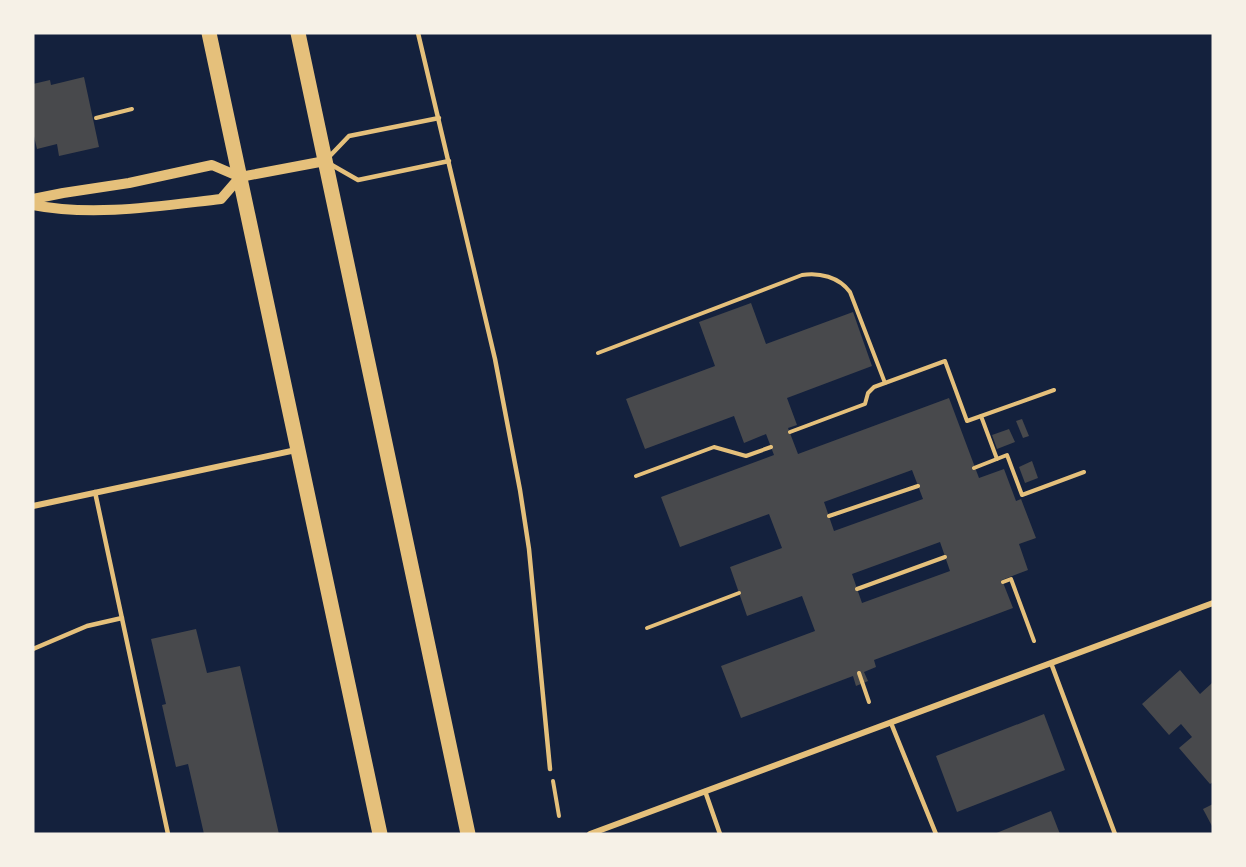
<svg xmlns="http://www.w3.org/2000/svg" width="1246" height="867" viewBox="0 0 1246 867" font-family="'Nunito Sans',sans-serif">
<style>
.building{fill:#48494c;fill-rule:evenodd}
.lines{fill:none;stroke-linecap:round;stroke-linejoin:round}
.path{stroke:#e5c07b;stroke-width:4}
.service{stroke:#e5c07b;stroke-width:4.5}
.minor{stroke:#e5c07b;stroke-width:6}
.tertiary{stroke:#e5c07b;stroke-width:10}
.primary{stroke:#e5c07b;stroke-width:15}
</style>
<rect width="100%" height="100%" fill="#14213d"/>
<g class="building">
<path d="M 84,77 L 99,147 L 59,156 L 57,144 L 37,149 L 33,132 L 33,84 L 50,80 L 51,85 Z"/>
<path d="M 751,303 L 766,344 L 853,312 L 872,366 L 787,398 L 797,425 L 788,428 L 798,454 L 949,398 L 979,478 L 1004,469 L 1016,501 L 1021,499 L 1036,538 L 1019,544 L 1028,570 L 1002,580 L 1013,608 L 874,660 L 876,667 L 864,672 L 868,681 L 856,686 L 853,676 L 741,718 L 721,666 L 815,631 L 802,596 L 747,616 L 730,567 L 782,548 L 769,514 L 680,547 L 661,497 L 774,455 L 766,434 L 744,443 L 734,416 L 645,449 L 626,399 L 715,366 L 699,322 ZM 912,470 L 923,499 L 834,531 L 824,502 ZM 940,542 L 950,571 L 862,603 L 852,574 Z"/>
<path d="M 1022,419 L 1029,436 L 1023,438 L 1016,421 Z"/>
<path d="M 1009,429 L 1015,442 L 997,449 L 992,435 Z"/>
<path d="M 1032,461 L 1038,478 L 1025,483 L 1019,467 Z"/>
<path d="M 196,629 L 207,673 L 240,666 L 279,834 L 204,834 L 188,764 L 176,767 L 162,705 L 166,704 L 151,639 Z"/>
<path d="M 1180,670 L 1200,694 L 1212,683 L 1213,685 L 1213,782 L 1210,784 L 1179,748 L 1192,737 L 1181,724 L 1169,735 L 1142,704 Z"/>
<path d="M 1044,714 L 1065,770 L 957,812 L 936,756 Z"/>
<path d="M 1213,804 L 1213,828 L 1203,809 Z"/>
<path d="M 1051,811 L 1060,834 L 994,834 Z"/>
</g>
<g class="lines">
<g class="path">
<path d="M 96,118 L 132,109"/>
<path d="M 598,353 L 802,275 C 819,272 839,277 850,292 L 885,383"/>
<path d="M 981,416 L 997,459"/>
<path d="M 790,432 L 865,404 L 868,393 L 874,387 L 945,361 L 967,421 L 1054,390"/>
<path d="M 974,468 L 1007,455 L 1022,495 L 1084,472"/>
<path d="M 636,476 L 714,447 L 746,456 L 771,447"/>
<path d="M 829,516 L 918,486"/>
<path d="M 1003,582 L 1011,579 L 1034,641"/>
<path d="M 857,589 L 945,557"/>
<path d="M 647,628 L 739,593"/>
<path d="M 859,673 L 869,702"/>
<path d="M 553,781 L 559,816"/>
</g>
<g class="service">
<path d="M 418,33 L 495,359 L 520,490 L 529,549 L 550,769"/>
<path d="M 327,159 L 349,136 L 439,118"/>
<path d="M 330,164 L 358,180 L 449,161"/>
<path d="M 95,492 L 168,834"/>
<path d="M 33,649 L 87,626 L 122,618"/>
<path d="M 1051,663 L 1115,834"/>
<path d="M 891,723 L 936,834"/>
<path d="M 705,791 L 720,834"/>
</g>
<g class="minor">
<path d="M 33,506 L 296,450"/>
<path d="M 590,834 L 1213,603"/>
</g>
<g class="tertiary">
<path d="M 33,199 L 63,193 L 129,183 L 212,165 L 240,177 L 325,161"/>
<path d="M 33,205 C 94,217 160,206 221,199 L 240,177"/>
</g>
<g class="primary">
<path d="M 209,33 L 380,834"/>
<path d="M 298,33 L 468,834"/>
</g>
</g>
<rect width="1246" height="867" fill="none" stroke="#f6f1e7" stroke-width="69"/>
</svg>
